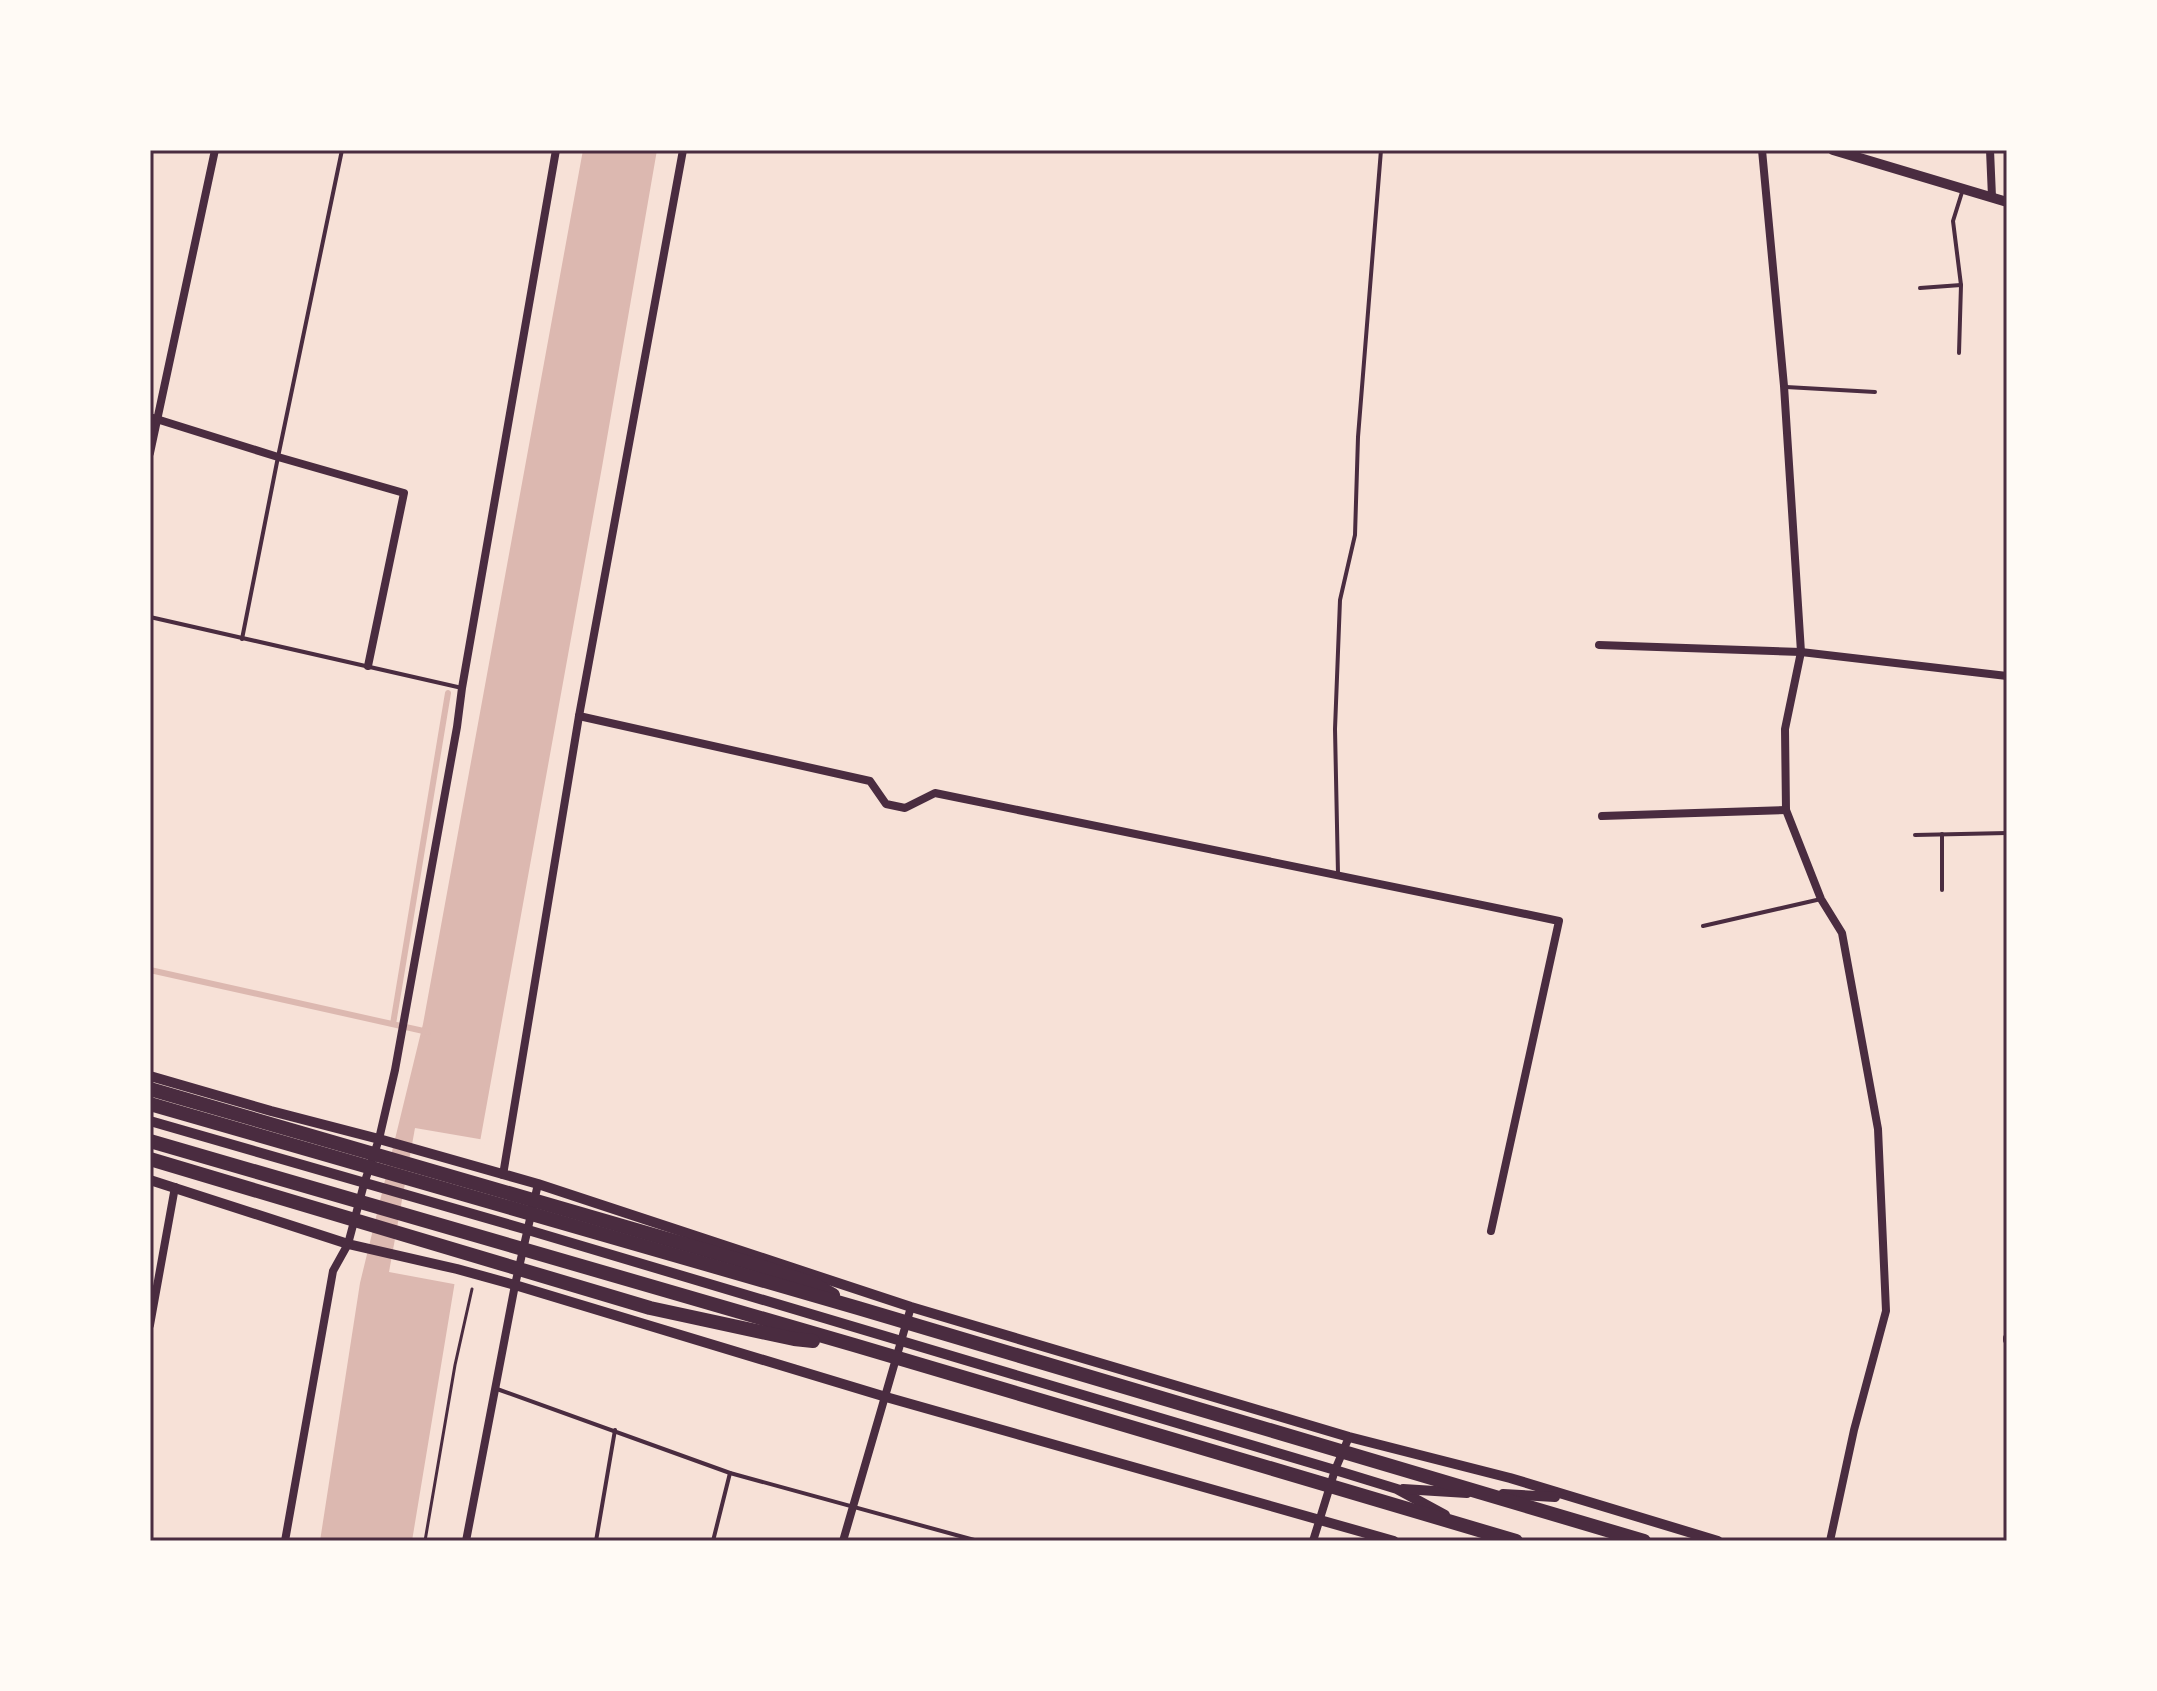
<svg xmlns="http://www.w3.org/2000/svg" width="2157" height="1691" viewBox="0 0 2157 1691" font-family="Signika,sans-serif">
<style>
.water{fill:#dcb8b0}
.pier{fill:#f7e1d7}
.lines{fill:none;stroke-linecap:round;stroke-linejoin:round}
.stream{stroke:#dcb8b0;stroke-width:6}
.path{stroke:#4a2c40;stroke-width:3}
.service{stroke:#4a2c40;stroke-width:4}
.minor{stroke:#4a2c40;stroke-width:8}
.tertiary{stroke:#4a2c40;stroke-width:10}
.trunk{stroke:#4a2c40;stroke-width:14}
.neatline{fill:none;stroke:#4a2c40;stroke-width:3}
</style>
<rect width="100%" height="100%" fill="#f7e1d7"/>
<path class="water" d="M 583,150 L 657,150 L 602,467 L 457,1269 L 412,1541 L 320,1541 L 360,1283 L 423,1024 Z"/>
<path class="pier" d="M 415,1128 L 485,1140 L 459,1285 L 389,1272 Z"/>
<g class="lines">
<g class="stream">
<path d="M 150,970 L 428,1032"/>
<path d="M 393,1024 L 448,693"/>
</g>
<path class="path" d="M 425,1541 L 455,1365 L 472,1289"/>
<g class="service">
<path d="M 1920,288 L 1961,285"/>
<path d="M 1959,353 L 1961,285 L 1953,221 L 1963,189"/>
<path d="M 1786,387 L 1875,392"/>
<path d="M 150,617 L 462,688"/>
<path d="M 242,639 L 278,457 L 342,150"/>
<path d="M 1915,835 L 2007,833"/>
<path d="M 1338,874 L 1335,729 L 1340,600 L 1355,535 L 1358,437 L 1381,150"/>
<path d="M 1942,890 L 1942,834"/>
<path d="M 1703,926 L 1821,899"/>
<path d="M 497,1389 L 730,1473 L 978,1541"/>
<path d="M 596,1541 L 615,1430"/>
<path d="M 713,1541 L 730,1473"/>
</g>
<g class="minor">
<path d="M 1762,150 L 1784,386 L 1801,652 L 1785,729 L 1786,810 L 1821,899 L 1842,933 L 1878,1129 L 1886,1311 L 1854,1430 L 1830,1541"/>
<path d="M 1990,150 L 1992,197"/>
<path d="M 150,417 L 278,457 L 404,493 L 368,666"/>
<path d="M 150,453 L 215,150"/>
<path d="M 1599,645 L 1801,652 L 2007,676"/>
<path d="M 579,716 L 870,781 L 886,804 L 905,808 L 935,793 C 1142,837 1351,877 1559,921 L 1491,1231"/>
<path d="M 1602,816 L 1786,810"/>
<path d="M 503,1175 L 579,716 L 683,150"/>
<path d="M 150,1325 L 175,1187"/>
<path d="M 2007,1340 L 2007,1338"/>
<path d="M 285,1541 L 333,1271 L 348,1244 L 364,1184 L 379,1139 L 395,1070 L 457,727 L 462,688 L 556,150"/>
<path d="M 466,1541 L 515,1285 L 538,1184"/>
<path d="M 843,1541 L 911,1307"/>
<path d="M 1313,1541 L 1335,1470 L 1349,1437"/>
</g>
<g class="tertiary">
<path d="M 1833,150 L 2007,202"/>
<path d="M 150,1076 L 271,1111 L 379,1139 L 538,1184 L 911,1307 L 1349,1437 L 1510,1478 L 1718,1541"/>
<path d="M 150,1121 L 528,1230 L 1335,1470 L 1397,1489 L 1445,1515"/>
<path d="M 150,1180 L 348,1244 L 457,1269 L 515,1285 L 886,1397 L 1394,1541"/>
<path d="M 1403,1489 L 1467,1493"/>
<path d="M 1503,1494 L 1555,1497"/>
</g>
<g class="trunk">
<path d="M 150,1089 L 760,1266 L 814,1284 L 833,1295"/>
<path d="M 150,1104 L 858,1308 L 1644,1541"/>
<path d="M 150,1141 L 854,1345 L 1516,1541"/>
<path d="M 150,1159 L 650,1308 L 794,1339 L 813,1341"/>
</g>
</g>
<rect width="2157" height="1691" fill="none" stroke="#fffaf5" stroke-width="304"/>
<rect x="152" y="152" width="1853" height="1387" class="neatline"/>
</svg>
